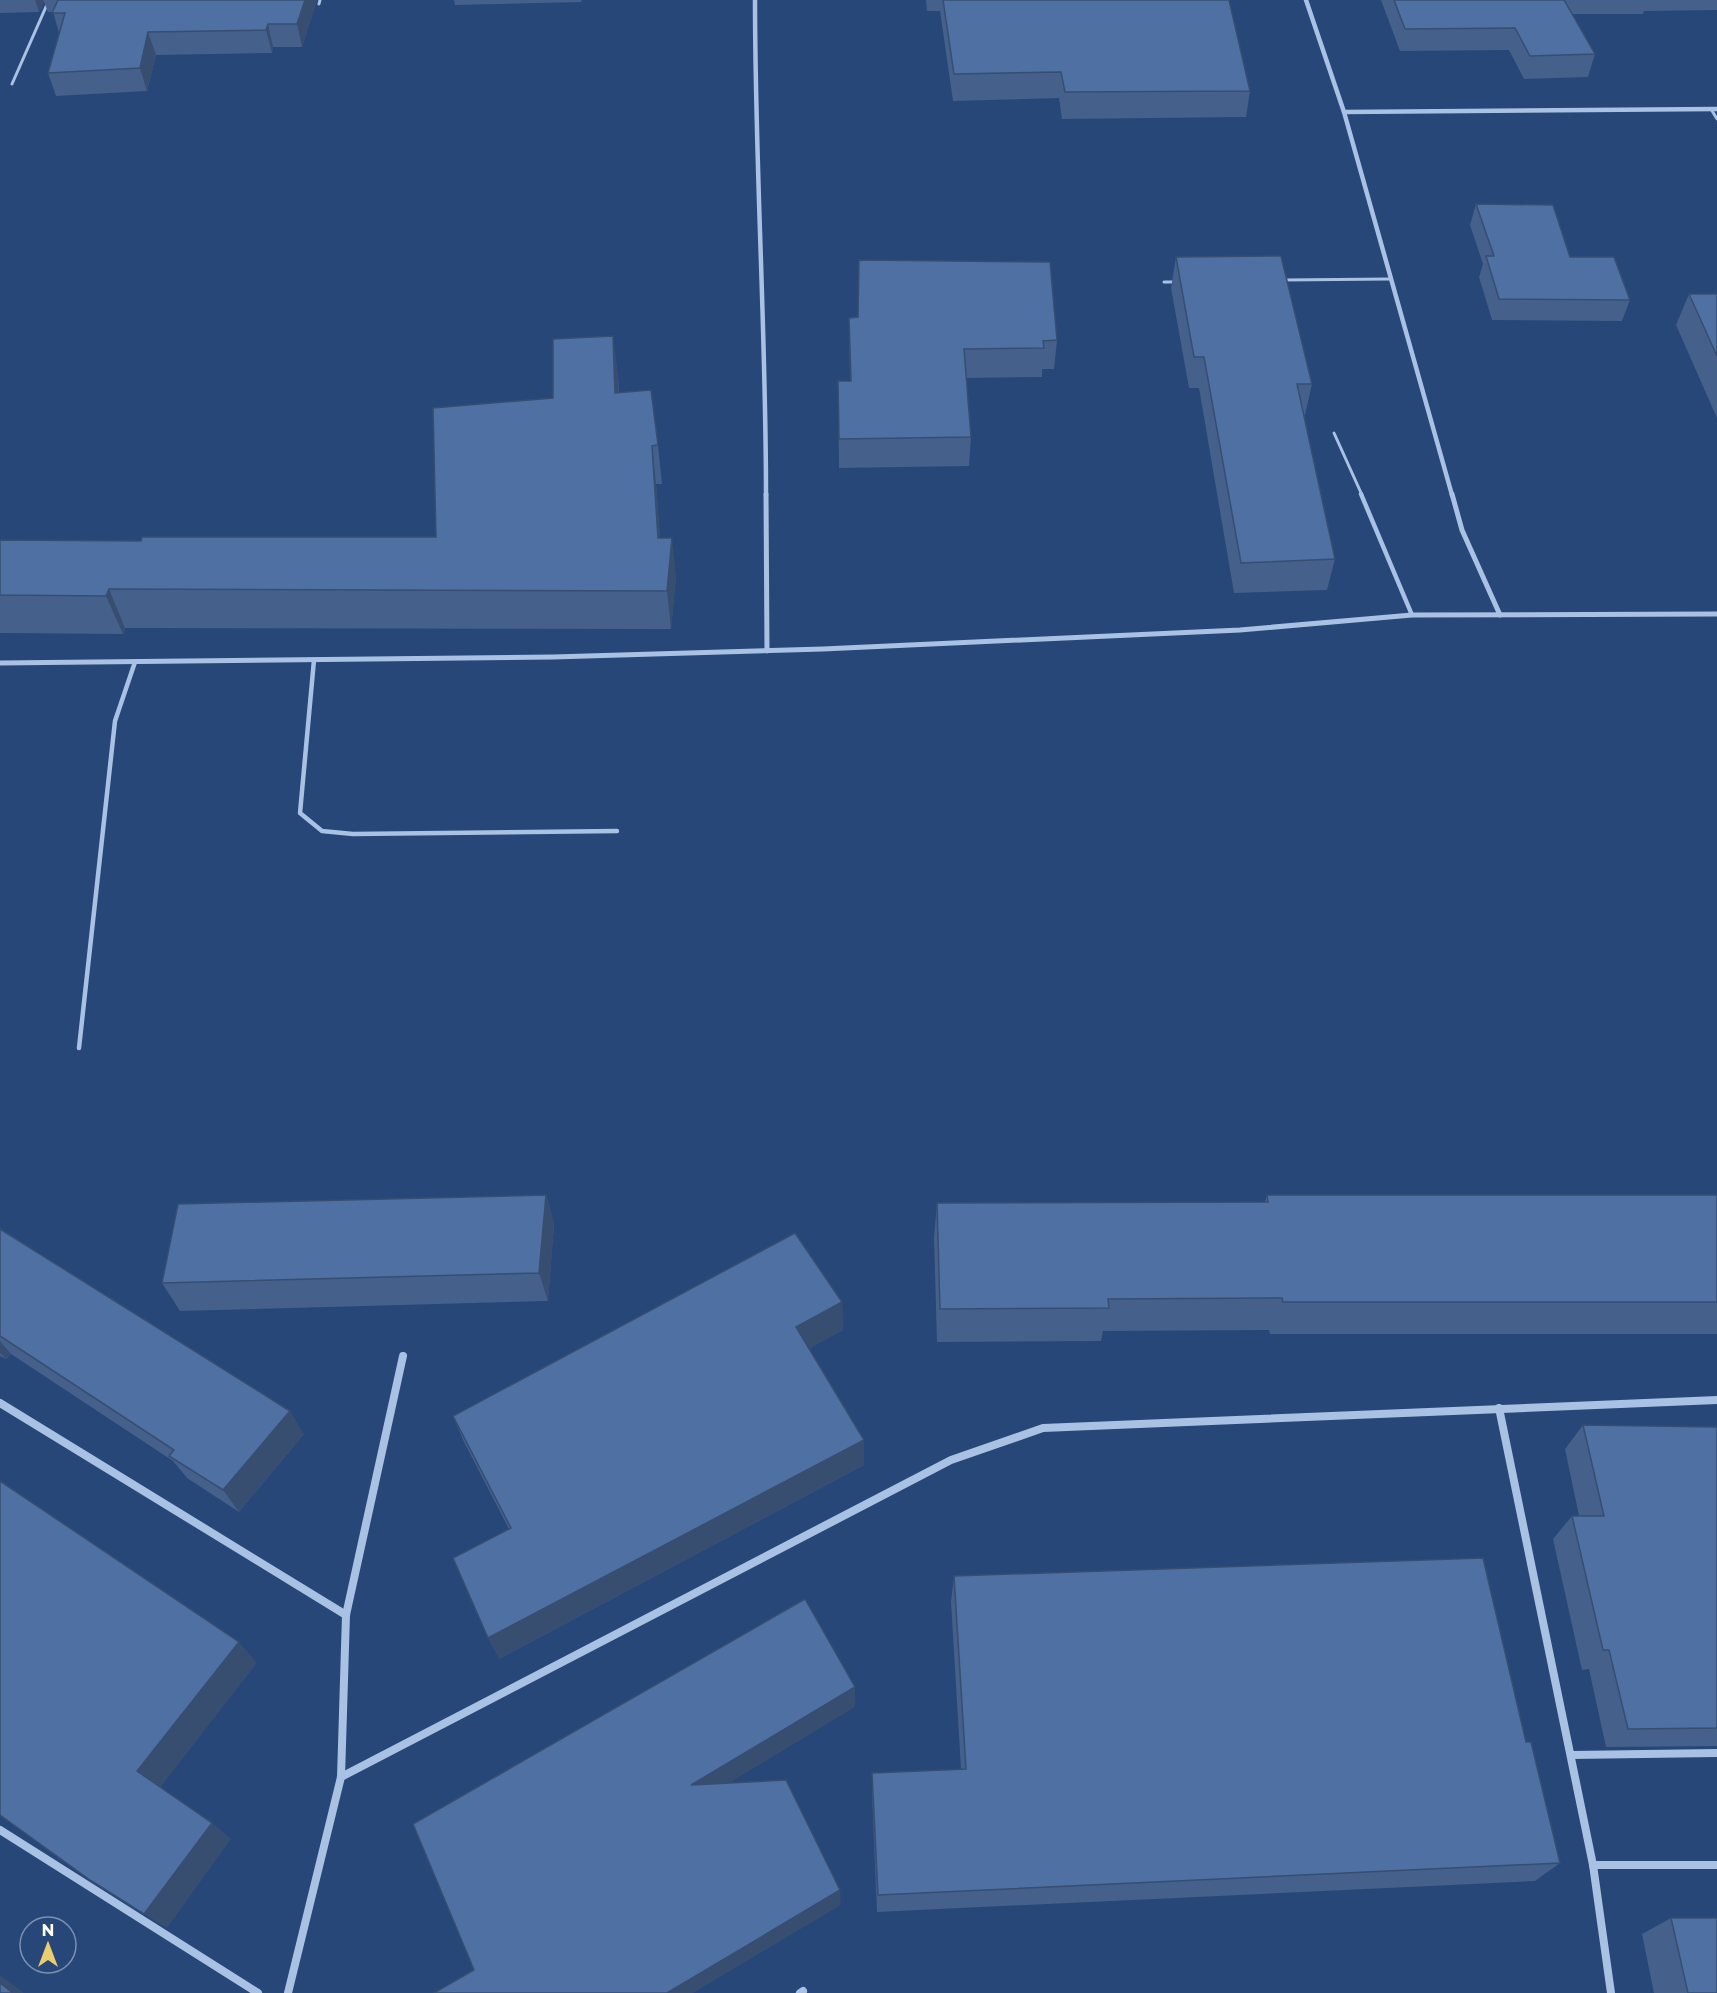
<svg xmlns="http://www.w3.org/2000/svg" width="1717" height="1993" viewBox="0 0 1717 1993" font-family="Montserrat,sans-serif">
<style>
.lines{fill:none;stroke-linecap:round;stroke-linejoin:round}
.service-far1{stroke:#a9c1e3;stroke-width:3}
.service{stroke:#a9c1e3;stroke-width:4.5}
.minor-far2{stroke:#a9c1e3;stroke-width:4.5}
.minor-far1{stroke:#a9c1e3;stroke-width:5}
.minor{stroke:#a9c1e3;stroke-width:8}
.wall{fill:#44608b}
.shaded-wall{fill:#374e71}
.building{fill:#4f70a2;stroke:#374e71;stroke-width:1.5}
</style>
<rect width="100%" height="100%" fill="#264778"/>
<g class="lines">
<g class="service-far1">
<path d="M 319,4 L 320,0"/>
<path d="M 12,84 L 49,0"/>
<path d="M 1711,109 L 1717,119"/>
<path d="M 1284,280 L 1390,279"/>
<path d="M 1164,282 L 1177,282"/>
<path d="M 1334,433 L 1362,495"/>
</g>
<g class="service">
<path d="M 1361,494 L 1412,615"/>
<path d="M 314,660 L 300,813 L 322,831 L 353,834 L 617,831"/>
<path d="M 79,1048 L 115,721 L 135,662"/>
</g>
<g class="minor-far2">
<path d="M 755,0 C 755,165 766,330 766,495"/>
<path d="M 1306,0 L 1344,112 L 1452,495"/>
<path d="M 1344,112 L 1717,109"/>
</g>
<g class="minor-far1">
<path d="M 766,494 L 767,651"/>
<path d="M 1452,494 L 1462,530 L 1500,615"/>
<path d="M 0,663 L 553,657 L 823,649 L 1240,630 L 1412,615 L 1717,614"/>
</g>
<g class="minor">
<path d="M 0,1403 L 346,1615"/>
<path d="M 1499,1408 L 1593,1865 L 1611,1993"/>
<path d="M 1571,1755 L 1717,1753"/>
<path d="M 341,1777 L 951,1460 L 1043,1428 L 1717,1400"/>
<path d="M 0,1830 L 258,1993"/>
<path d="M 1593,1865 L 1717,1865"/>
<path d="M 288,1993 L 341,1777 L 346,1615 L 403,1356"/>
<path d="M 800,1993 L 803,1991"/>
</g>
</g>
<g class="wall">
<path d="M 0,0 L 317,0 L 302,47 L 273,47 L 272,53 L 156,55 L 147,91 L 56,96 L 48,73 L 59,33 L 53,12 L 48,12 L 44,2 L 39,12 L 0,13 Z"/>
<path d="M 454,0 L 582,0 L 581,2 L 455,5 Z"/>
<path d="M 926,0 L 1229,0 L 1250,91 L 1246,117 L 1062,119 L 1059,98 L 953,101 L 940,11 L 927,11 Z"/>
<path d="M 1381,0 L 1717,0 L 1717,10 L 1644,11 L 1643,14 L 1572,14 L 1595,54 L 1588,77 L 1524,79 L 1509,50 L 1400,51 Z"/>
<path d="M 1476,204 L 1570,257 L 1630,300 L 1622,321 L 1492,320 L 1479,277 L 1483,264 L 1470,225 Z"/>
<path d="M 1176,257 L 1312,384 L 1305,415 L 1304,415 L 1335,559 L 1327,590 L 1234,593 L 1199,388 L 1189,388 L 1171,288 Z"/>
<path d="M 1689,294 L 1717,294 L 1717,418 L 1676,325 Z"/>
<path d="M 849,318 L 1057,340 L 1054,369 L 1042,369 L 1042,377 L 966,378 L 971,437 L 969,466 L 839,468 L 838,381 L 850,381 Z"/>
<path d="M 618,375 L 619,392 L 658,445 L 662,484 L 656,484 L 660,538 L 676,576 L 671,629 L 125,628 L 123,634 L 0,633 L 0,540 L 141,541 L 436,537 L 553,398 Z"/>
<path d="M 546,1195 L 554,1224 L 548,1301 L 180,1311 L 162,1283 Z"/>
<path d="M 1267,1195 L 1717,1195 L 1717,1334 L 1270,1334 L 1269,1330 L 1103,1331 L 1101,1341 L 937,1342 L 934,1237 L 937,1203 L 1265,1202 Z"/>
<path d="M 0,1229 L 304,1434 L 239,1512 L 187,1478 L 173,1461 L 11,1354 L 6,1359 L 0,1356 Z"/>
<path d="M 842,1302 L 843,1330 L 809,1348 L 864,1440 L 864,1465 L 499,1659 L 509,1529 L 464,1442 L 453,1416 Z"/>
<path d="M 1583,1425 L 1717,1427 L 1717,1746 L 1606,1747 L 1589,1669 L 1582,1670 L 1553,1539 L 1572,1516 L 1579,1516 L 1565,1449 Z"/>
<path d="M 954,1576 L 1526,1742 L 1560,1863 L 1535,1881 L 877,1912 L 872,1794 L 872,1773 L 961,1769 L 951,1602 Z"/>
<path d="M 1671,1918 L 1717,1993 L 1654,1993 L 1642,1934 Z"/>
</g>
<g class="shaded-wall">
<path d="M 35,0 L 43,0 L 44,2 L 39,12 Z"/>
<path d="M 305,0 L 317,0 L 302,47 L 297,24 Z"/>
<path d="M 268,24 L 273,47 L 272,53 L 266,30 Z"/>
<path d="M 148,32 L 156,55 L 147,91 L 140,68 Z"/>
<path d="M 613,336 L 618,375 L 620,431 L 615,393 Z"/>
<path d="M 652,446 L 656,484 L 663,576 L 658,538 Z"/>
<path d="M 672,538 L 676,576 L 671,629 L 667,591 Z"/>
<path d="M 109,589 L 125,628 L 123,634 L 106,596 Z"/>
<path d="M 546,1195 L 554,1224 L 548,1301 L 539,1273 Z"/>
<path d="M 842,1302 L 843,1330 L 798,1355 L 796,1327 Z"/>
<path d="M 0,1341 L 11,1354 L 6,1359 L 0,1353 Z"/>
<path d="M 290,1411 L 304,1434 L 239,1512 L 223,1490 Z"/>
<path d="M 864,1440 L 864,1465 L 499,1659 L 488,1638 Z"/>
<path d="M 239,1642 L 257,1663 L 159,1789 L 137,1771 Z"/>
<path d="M 855,1687 L 855,1707 L 696,1803 L 691,1785 Z"/>
<path d="M 212,1823 L 231,1839 L 167,1928 L 144,1914 Z"/>
<path d="M 840,1890 L 841,1905 L 693,1993 L 667,1993 Z"/>
<path d="M 0,1975 L 24,1993 L 13,1993 L 0,1983 Z"/>
</g>
<g class="building">
<path d="M 58,0 L 305,0 L 297,24 L 268,24 L 266,30 L 148,32 L 140,68 L 48,73 L 65,13 L 52,13 Z"/>
<path d="M 943,0 L 1229,0 L 1250,91 L 1065,92 L 1061,72 L 954,74 Z"/>
<path d="M 1394,0 L 1564,0 L 1595,54 L 1530,56 L 1515,28 L 1405,29 Z"/>
<path d="M 1476,204 L 1553,205 L 1570,257 L 1614,257 L 1630,300 L 1499,299 L 1486,256 L 1494,256 Z"/>
<path d="M 1281,256 L 1312,384 L 1297,384 L 1335,559 L 1241,563 L 1204,357 L 1194,357 L 1176,257 Z"/>
<path d="M 859,260 L 1050,262 L 1057,340 L 1043,341 L 1044,348 L 964,349 L 971,437 L 839,439 L 838,381 L 851,381 L 849,318 L 858,317 Z"/>
<path d="M 1689,294 L 1717,294 L 1717,356 Z"/>
<path d="M 613,336 L 615,393 L 651,390 L 658,445 L 652,446 L 658,538 L 672,538 L 667,591 L 109,589 L 106,596 L 0,595 L 0,540 L 141,541 L 142,537 L 436,537 L 433,408 L 553,398 L 553,339 Z"/>
<path d="M 546,1195 L 539,1273 L 162,1283 L 178,1204 Z"/>
<path d="M 1267,1195 L 1717,1195 L 1717,1302 L 1283,1302 L 1282,1298 L 1108,1299 L 1109,1308 L 940,1309 L 937,1203 L 1268,1202 Z"/>
<path d="M 0,1229 L 290,1411 L 223,1490 L 169,1456 L 174,1450 L 0,1336 Z"/>
<path d="M 795,1233 L 842,1302 L 796,1327 L 864,1440 L 488,1638 L 453,1558 L 511,1528 L 453,1416 Z"/>
<path d="M 1583,1425 L 1717,1427 L 1717,1728 L 1628,1729 L 1609,1650 L 1603,1650 L 1572,1516 L 1604,1516 Z"/>
<path d="M 0,1481 L 239,1642 L 137,1771 L 212,1823 L 144,1914 L 90,1880 L 0,1815 Z"/>
<path d="M 1483,1558 L 1526,1742 L 1531,1742 L 1560,1863 L 878,1895 L 872,1773 L 966,1769 L 954,1576 Z"/>
<path d="M 805,1599 L 855,1687 L 691,1785 L 786,1780 L 840,1890 L 667,1993 L 434,1993 L 474,1970 L 413,1824 Z"/>
<path d="M 1671,1918 L 1717,1918 L 1717,1993 L 1688,1993 Z"/>
<path d="M 0,1983 L 13,1993 L 0,1993 Z"/>
</g>
<g transform="translate(48 1945)"><circle r="28" fill="#264778" stroke="#7d91ae" stroke-width="1.5"/>
<path d="M0-4.5L10 22L0 15L-10 22Z" fill="#ebcc6e"/>
<text y="-9" font-size="16" font-weight="bold" text-anchor="middle" fill="#ffffff">N</text>
</g>
</svg>
